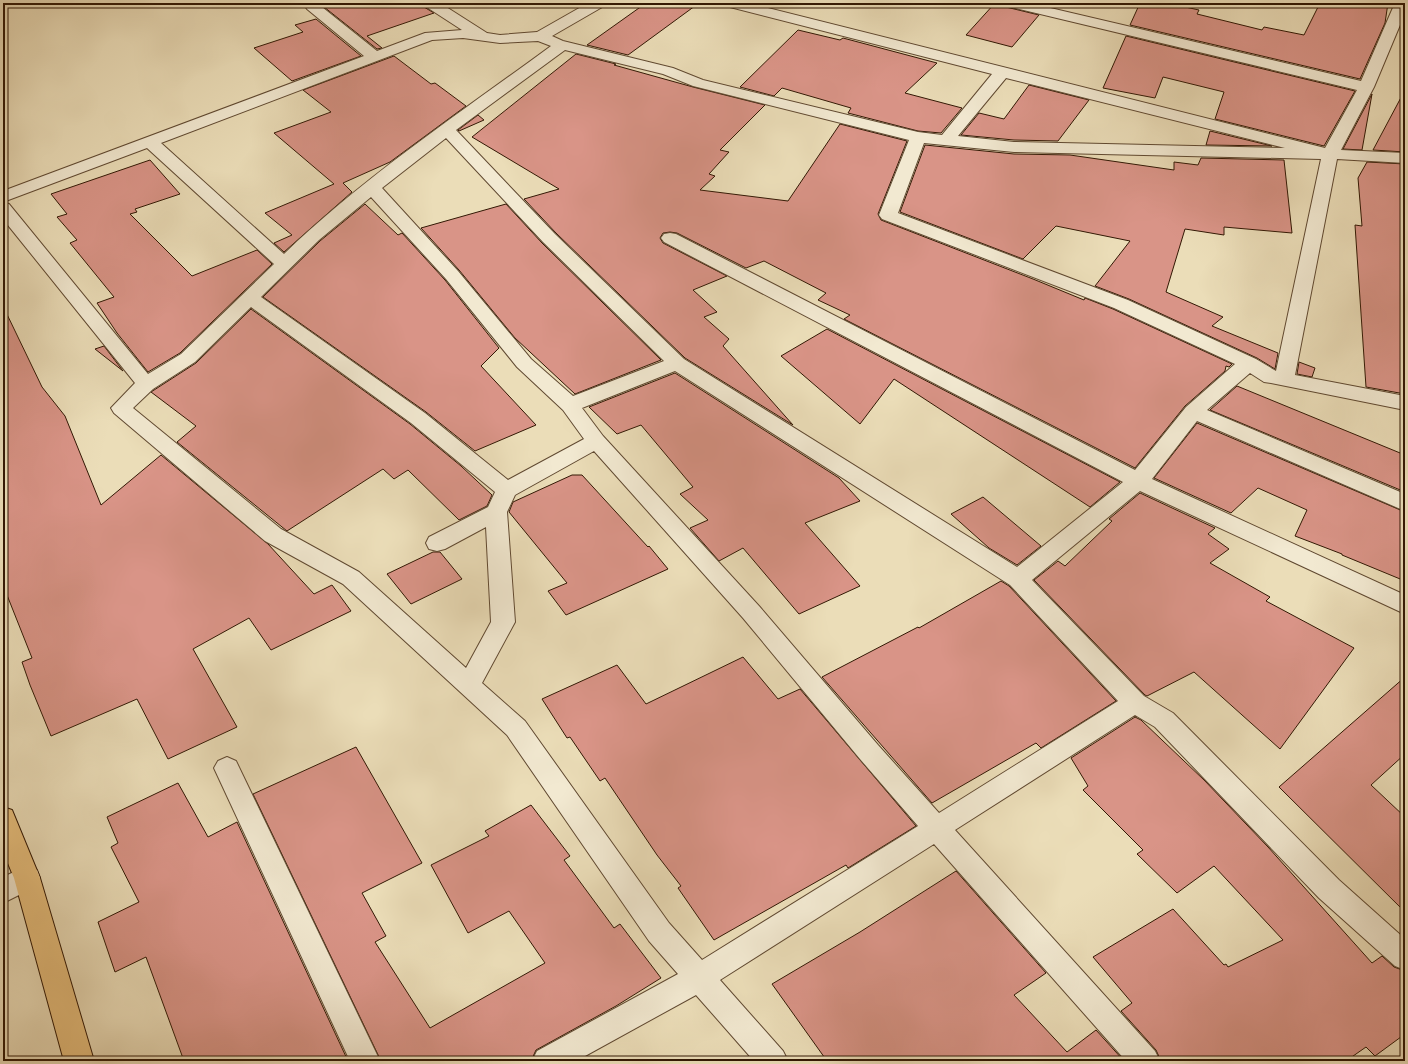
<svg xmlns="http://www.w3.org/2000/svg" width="1408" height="1064" viewBox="0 0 1408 1064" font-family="'Libre Caslon Text',serif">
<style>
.building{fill:#d99487;stroke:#321804}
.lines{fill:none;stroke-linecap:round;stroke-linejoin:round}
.minor-casing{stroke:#604931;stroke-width:2}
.highway-casing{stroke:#321804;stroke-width:2}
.minor{fill:#f2e9d1;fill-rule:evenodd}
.highway{fill:#e6be7c;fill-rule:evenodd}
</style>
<rect width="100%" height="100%" fill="#ebddb8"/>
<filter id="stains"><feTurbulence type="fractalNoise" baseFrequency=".005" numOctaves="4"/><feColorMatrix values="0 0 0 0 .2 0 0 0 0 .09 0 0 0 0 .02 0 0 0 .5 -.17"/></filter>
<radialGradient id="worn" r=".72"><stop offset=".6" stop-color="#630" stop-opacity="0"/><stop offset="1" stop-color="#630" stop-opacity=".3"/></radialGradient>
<g class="building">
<path d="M 319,3 L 422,3 L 424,7 L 434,13 L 367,36 L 382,48 L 377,49 Z"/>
<path d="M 646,3 L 699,3 L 628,55 L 587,45 Z"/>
<path d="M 995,3 L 1003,3 L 1006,7 L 1039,15 L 1012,47 L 966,35 Z"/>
<path d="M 1140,3 L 1167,3 L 1199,10 L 1197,14 L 1262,30 L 1264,27 L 1304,35 L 1320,3 L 1388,3 L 1385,23 L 1360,79 L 1130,25 Z"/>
<path d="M 316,19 L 361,56 L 292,81 L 254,48 L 303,32 L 295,25 Z"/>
<path d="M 798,30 L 840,40 L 843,38 L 937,63 L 905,93 L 962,108 L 941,133 L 918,131 L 848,113 L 851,108 L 782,88 L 774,96 L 740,87 Z"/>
<path d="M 1126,36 L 1355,91 L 1324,146 L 1215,119 L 1224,92 L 1163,77 L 1155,98 L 1103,88 Z"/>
<path d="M 576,54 L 616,64 L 614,65 L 693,87 L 765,105 L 720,150 L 729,152 L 709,174 L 715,176 L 700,190 L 788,201 L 840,124 L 907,141 L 878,214 L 881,220 L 1033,279 L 1084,300 L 1085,298 L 1113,309 L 1232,364 L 1229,367 L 1226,366 L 1225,371 L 1185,406 L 1135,468 L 844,319 L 850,315 L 818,300 L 826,293 L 764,261 L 746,268 L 677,233 L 670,232 L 663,233 L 660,238 L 663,243 L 727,276 L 693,290 L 717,312 L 704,317 L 729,339 L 723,346 L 793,425 L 685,358 L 556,233 L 524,199 L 559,189 L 472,137 Z"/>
<path d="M 394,56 L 431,84 L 435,83 L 466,106 L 390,162 L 343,183 L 352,192 L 284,252 L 274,243 L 292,235 L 265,213 L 334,184 L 274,133 L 331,112 L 303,90 Z"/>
<path d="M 1029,85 L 1089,100 L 1058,141 L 1014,140 L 961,135 L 979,113 L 1004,119 Z"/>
<path d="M 1405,90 L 1405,152 L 1373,150 Z"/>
<path d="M 1372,94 L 1362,150 L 1343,149 Z"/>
<path d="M 478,115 L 484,120 L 459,131 L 458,130 Z"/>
<path d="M 1210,131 L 1272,146 L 1206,145 Z"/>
<path d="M 925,145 L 1014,154 L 1070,155 L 1174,170 L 1174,162 L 1198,165 L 1201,158 L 1284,160 L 1292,233 L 1224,227 L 1224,235 L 1185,229 L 1166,292 L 1223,317 L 1212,326 L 1278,353 L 1275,369 L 1257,358 L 1129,299 L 1095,286 L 1130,241 L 1056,226 L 1023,259 L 900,212 Z"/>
<path d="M 150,160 L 180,194 L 135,209 L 137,212 L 130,214 L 192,276 L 257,250 L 272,264 L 180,353 L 148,372 L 117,333 L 97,303 L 114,297 L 70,243 L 77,240 L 57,217 L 67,214 L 51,194 Z"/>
<path d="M 1367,162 L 1405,164 L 1405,394 L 1366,387 L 1355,225 L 1362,226 L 1358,178 Z"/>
<path d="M 365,204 L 398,235 L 402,233 L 445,280 L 499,348 L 481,366 L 536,425 L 475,451 L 426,412 L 263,297 L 320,241 Z"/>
<path d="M 506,204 L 542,243 L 661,360 L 575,394 L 515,338 L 459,270 L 421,228 Z"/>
<path d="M 3,306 L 42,387 L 65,416 L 101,505 L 161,455 L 268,544 L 314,594 L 332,585 L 351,611 L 271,650 L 249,618 L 193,649 L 237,727 L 168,759 L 137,699 L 51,736 L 30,685 L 22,662 L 32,658 L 3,585 Z"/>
<path d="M 251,309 L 410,424 L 461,466 L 492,495 L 487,506 L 459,520 L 408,470 L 394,479 L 383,469 L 287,531 L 177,442 L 196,426 L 151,392 L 196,363 Z"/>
<path d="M 827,329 L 1120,482 L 1090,507 L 894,379 L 860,424 L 781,356 Z"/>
<path d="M 104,346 L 123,371 L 95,349 Z"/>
<path d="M 1299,362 L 1315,368 L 1312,377 L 1297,374 Z"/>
<path d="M 675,373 L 839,478 L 860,501 L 805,523 L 860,586 L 799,614 L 743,548 L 719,561 L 690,528 L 708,520 L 680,494 L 693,487 L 641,425 L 617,434 L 589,407 Z"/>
<path d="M 1237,386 L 1405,455 L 1405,492 L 1210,410 Z"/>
<path d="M 1197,423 L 1405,512 L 1405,581 L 1342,555 L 1342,554 L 1295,536 L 1307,510 L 1258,488 L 1231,513 L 1154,478 Z"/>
<path d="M 572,475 L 582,475 L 648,547 L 649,546 L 668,569 L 566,615 L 548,591 L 567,583 L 509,512 L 513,502 Z"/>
<path d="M 1140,493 L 1215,528 L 1208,534 L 1229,549 L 1210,563 L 1270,597 L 1266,601 L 1354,648 L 1280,749 L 1194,672 L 1147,696 L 1145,695 L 1034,580 L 1058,561 L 1065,566 L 1112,521 L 1109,519 Z"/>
<path d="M 983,497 L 1041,546 L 1017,565 L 989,548 L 951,514 Z"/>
<path d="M 433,552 L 440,552 L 462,579 L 411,604 L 387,574 Z"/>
<path d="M 1001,581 L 1009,586 L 1116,701 L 1041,748 L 1036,743 L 932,803 L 822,677 L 918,627 L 919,628 Z"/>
<path d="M 743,657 L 778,699 L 800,689 L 916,826 L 848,868 L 846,865 L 714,940 L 678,888 L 681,886 L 657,855 L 605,778 L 600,781 L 570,737 L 567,738 L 542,699 L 617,665 L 646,704 Z"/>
<path d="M 1405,677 L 1405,754 L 1371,785 L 1405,817 L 1405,912 L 1279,787 Z"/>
<path d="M 1135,717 L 1141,720 L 1204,780 L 1268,847 L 1372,963 L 1382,956 L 1394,967 L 1405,971 L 1405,1034 L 1375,1056 L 1366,1047 L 1346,1061 L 1161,1061 L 1156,1050 L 1121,1011 L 1132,1003 L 1093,957 L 1173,909 L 1224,965 L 1226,964 L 1228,967 L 1283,940 L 1214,866 L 1177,893 L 1137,854 L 1143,850 L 1083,790 L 1088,786 L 1071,758 Z"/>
<path d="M 356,747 L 422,863 L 362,893 L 386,936 L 375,942 L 430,1028 L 545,963 L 509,911 L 468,933 L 431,865 L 489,836 L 485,831 L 531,805 L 570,856 L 564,860 L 614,928 L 620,924 L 661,978 L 616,1006 L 536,1050 L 531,1061 L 381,1061 L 253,794 Z"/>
<path d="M 178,783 L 208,837 L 237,822 L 348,1061 L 184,1061 L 146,957 L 115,972 L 98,922 L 139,902 L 111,847 L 118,843 L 107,817 Z"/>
<path d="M 956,871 L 1046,973 L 1014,995 L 1067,1052 L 1096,1030 L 1124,1061 L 827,1061 L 772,984 L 860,932 Z"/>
</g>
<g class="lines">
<g class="minor-casing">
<g id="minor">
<path d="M 307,3 L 317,3 L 377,51 L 425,33 L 462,30 L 425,6 L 423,3 L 440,3 L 487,33 L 500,35 L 537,32 L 588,3 L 606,3 L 604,6 L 552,36 L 563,41 L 673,68 L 703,80 L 918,132 L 942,135 L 992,74 L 726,6 L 724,3 L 748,3 L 1325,148 L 1357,90 L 1011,7 L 1006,6 L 1004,3 L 1029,3 L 1361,81 L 1395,3 L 1405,3 L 1405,13 L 1374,87 L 1341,150 L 1405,153 L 1405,163 L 1337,159 L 1295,375 L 1405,396 L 1405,410 L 1271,383 L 1264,382 L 1250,373 L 1207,410 L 1405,494 L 1405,511 L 1197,421 L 1152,479 L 1405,595 L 1405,614 L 1140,491 L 1032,580 L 1144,696 L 1173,713 L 1339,880 L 1405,939 L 1405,970 L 1395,966 L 1319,898 L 1155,727 L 1135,715 L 955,830 L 1155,1051 L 1160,1061 L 1126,1061 L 934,844 L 720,980 L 783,1051 L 788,1061 L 754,1061 L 696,995 L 576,1061 L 532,1061 L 537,1051 L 678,974 L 649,941 L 507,735 L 343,584 L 265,541 L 114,413 L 111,408 L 135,383 L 3,219 L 3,203 L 9,204 L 148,374 L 181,354 L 274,264 L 147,148 L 3,202 L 3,191 L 364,56 L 307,9 L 305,6 ZM 463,38 L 500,43 L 538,41 L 551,46 C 460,113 365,176 284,254 L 161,143 L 432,40 ZM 565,50 L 663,74 L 693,86 L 909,140 L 879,215 L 882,219 L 1114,308 L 1235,364 L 1186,407 L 1135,470 L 676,234 L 670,233 L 664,234 L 661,238 L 664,242 L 1123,482 L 1017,567 L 684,359 L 555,234 L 456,130 ZM 1006,78 L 1285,148 L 1014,142 L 958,136 ZM 446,138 L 543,242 L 664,361 L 573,396 L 531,359 L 458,271 L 382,188 ZM 924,143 L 1014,152 L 1321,159 L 1276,371 L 1256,359 L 1128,300 L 898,213 ZM 371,197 L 446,279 L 517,367 L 563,410 L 584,439 L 508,480 L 425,413 L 261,297 L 319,240 ZM 251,307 L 411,423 L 495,492 L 488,507 L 429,537 L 426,543 L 429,549 L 437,551 L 445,549 L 486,527 L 491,622 L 466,668 L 359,572 L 281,529 L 133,408 L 153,389 L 195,362 ZM 675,371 L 1010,585 L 1118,701 L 939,813 L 878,745 L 759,606 L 603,436 L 582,408 ZM 594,451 L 743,618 L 860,759 L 918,826 L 702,960 L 669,923 L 525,721 L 482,683 L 515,622 L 507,512 L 515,495 Z"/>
<path d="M 227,757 L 236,761 L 380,1061 L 350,1061 L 214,768 L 218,761 Z"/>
<path d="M 27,866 L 37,870 L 40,878 L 37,886 L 3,903 L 3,877 Z"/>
</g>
</g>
<g class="highway-casing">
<path id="highway" d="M 3,807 L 12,810 L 40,878 L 94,1061 L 64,1061 L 14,878 L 3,851 Z"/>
</g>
<use href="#minor" class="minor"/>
<use href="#highway" class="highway"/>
</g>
<rect width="1408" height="1064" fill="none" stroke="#ebddb8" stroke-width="16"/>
<rect x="4" y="4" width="1400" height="1056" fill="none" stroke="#321804" stroke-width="2"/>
<rect x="8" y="8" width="1392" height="1048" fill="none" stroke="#321804"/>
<rect width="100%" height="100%" filter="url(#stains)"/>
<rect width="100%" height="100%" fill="url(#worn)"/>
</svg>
